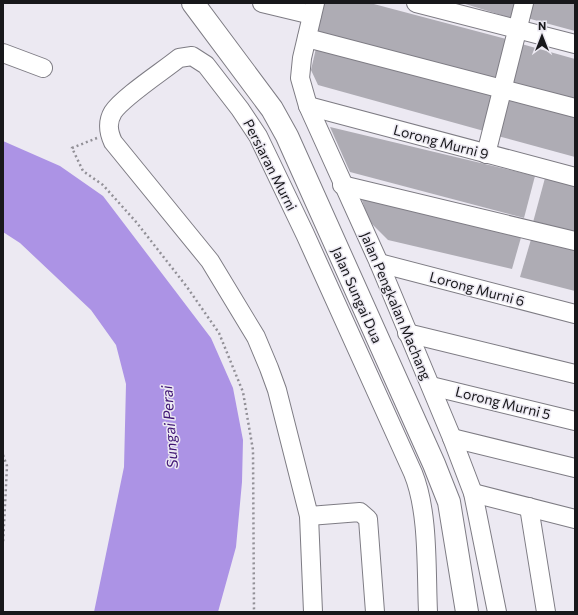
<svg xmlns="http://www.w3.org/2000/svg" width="578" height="615" viewBox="0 0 578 615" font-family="Commissioner,sans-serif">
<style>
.water{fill:#ac93e5}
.building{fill:#aeacb4}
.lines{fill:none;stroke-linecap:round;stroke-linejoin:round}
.minor-casing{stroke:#7e7c84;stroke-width:20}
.major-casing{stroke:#7e7c84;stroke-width:24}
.path{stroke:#929097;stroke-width:2.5;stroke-dasharray:2 3;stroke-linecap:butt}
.minor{stroke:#fff;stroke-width:18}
.major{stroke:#fff;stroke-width:22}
.labels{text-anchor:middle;stroke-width:3;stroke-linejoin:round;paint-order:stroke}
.street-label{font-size:14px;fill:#18181b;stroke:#ece9f2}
.water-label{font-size:15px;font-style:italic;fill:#401675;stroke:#ece9f2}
</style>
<rect width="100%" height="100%" fill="#ece9f2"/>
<path class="water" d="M 3,141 L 60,166 L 103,196 L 211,338 L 233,388 L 243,440 L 242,482 L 236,547 L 218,612 L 94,612 L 124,467 L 126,384 L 116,345 L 91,310 L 20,243 L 3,232 Z"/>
<g class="building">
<path d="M 324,3 L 370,3 L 510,40 L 498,82 L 316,31 Z"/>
<path d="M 462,3 L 519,3 L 514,19 Z"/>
<path d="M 531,3 L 575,3 L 575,31 L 527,18 Z"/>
<path d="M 518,43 L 575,59 L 575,105 L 506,87 Z"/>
<path d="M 317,44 L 495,93 L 484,131 L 318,85 L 311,70 Z"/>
<path d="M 505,95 L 575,113 L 575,157 L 494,135 Z"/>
<path d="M 330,127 L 535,176 L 524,218 L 350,172 Z"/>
<path d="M 545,178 L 575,185 L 575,236 L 532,226 Z"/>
<path d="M 361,197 L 522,234 L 512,269 L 388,240 L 369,221 Z"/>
<path d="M 532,236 L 575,247 L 575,291 L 520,277 Z"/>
</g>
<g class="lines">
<g class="minor-casing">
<g id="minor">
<path d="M 262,3 L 312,15"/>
<path d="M 315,3 L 302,58 L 300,78 L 308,106 L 379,263 L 452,438 L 473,493 L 497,612"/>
<path d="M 416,3 L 575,44"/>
<path d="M 307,38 L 575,108"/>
<path d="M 3,53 L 43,68"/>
<path d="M 308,106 L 575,177"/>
<path d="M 486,154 L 524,3"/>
<path d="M 342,185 L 575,241"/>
<path d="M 379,263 L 575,314"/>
<path d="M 407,333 L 575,374"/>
<path d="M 431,386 L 575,421"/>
<path d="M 452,438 L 575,468"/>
<path d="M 473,493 L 575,519"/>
<path d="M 529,507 L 546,612"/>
<path d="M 309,516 L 360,512 L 368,519 L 375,612"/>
<path d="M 313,612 L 309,516 L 277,390 L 269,368 L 256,337 L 210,261 L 113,142 C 108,131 107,122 113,112 C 123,97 163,71 179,58 L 192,56 L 206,65 L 240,109 L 258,136 L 305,234 L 413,473 C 429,512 426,570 428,612"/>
</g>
</g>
<g class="major-casing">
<path id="major" d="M 193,3 L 272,109 L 287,136 L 434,464 L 449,502 L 467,612"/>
</g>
<g class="path">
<path d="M 97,138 L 72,148 L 83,171 L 103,185 L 137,223 L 187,287 L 219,333 L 243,392 L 253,450 L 254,612"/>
<path d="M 3,455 L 7,466 L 3,544"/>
</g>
<use href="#minor" class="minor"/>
<use href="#major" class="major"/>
</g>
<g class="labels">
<g class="street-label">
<text transform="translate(441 142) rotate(15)" y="5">Lorong Murni 9</text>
<text transform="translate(270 165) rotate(63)" y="5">Persiaran Murni</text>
<text transform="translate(477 289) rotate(15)" y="5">Lorong Murni 6</text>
<text transform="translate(357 295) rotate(66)" y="5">Jalan Sungai Dua</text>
<text transform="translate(396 306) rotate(67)" y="5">Jalan Pengkalan Machang</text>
<text transform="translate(503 403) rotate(14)" y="5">Lorong Murni 5</text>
</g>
<g class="water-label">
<text transform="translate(170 427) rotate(-94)" y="5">Sungai Perai</text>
</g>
</g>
<rect width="578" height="615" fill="none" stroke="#18181b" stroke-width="8"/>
<g transform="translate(542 36)" stroke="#ece9f2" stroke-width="3" paint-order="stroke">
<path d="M0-3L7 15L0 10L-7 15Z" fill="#18181b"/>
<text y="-6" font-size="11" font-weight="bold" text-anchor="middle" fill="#18181b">N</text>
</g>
</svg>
